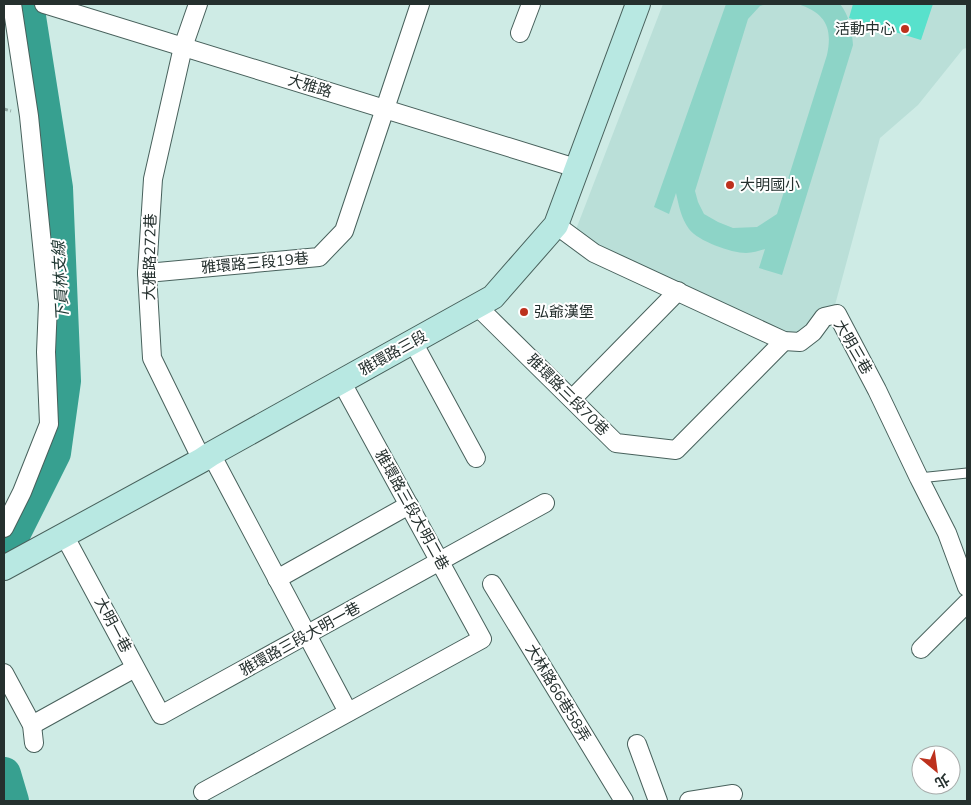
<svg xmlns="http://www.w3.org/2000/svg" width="971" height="805" viewBox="0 0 971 805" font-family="Mulish,'Noto Sans TC',sans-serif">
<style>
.built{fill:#badfd8}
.green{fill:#8dd4c7}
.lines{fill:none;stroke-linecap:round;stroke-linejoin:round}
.river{stroke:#37a090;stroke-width:34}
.building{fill:#58e1cc}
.lane-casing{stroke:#48615c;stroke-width:11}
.street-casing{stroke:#48615c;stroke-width:20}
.secondary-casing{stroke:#48615c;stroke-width:26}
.path{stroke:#90a7a2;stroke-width:3;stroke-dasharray:4 2.5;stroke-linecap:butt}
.lane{stroke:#fff;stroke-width:9}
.street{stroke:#fff;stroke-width:18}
.secondary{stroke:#b8e8e2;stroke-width:24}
.poi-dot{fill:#bd311d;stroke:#fff;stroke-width:2}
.labels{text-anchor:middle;stroke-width:4;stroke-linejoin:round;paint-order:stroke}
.poi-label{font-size:15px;fill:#25302e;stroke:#fff;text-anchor:start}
.street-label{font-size:15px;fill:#25302e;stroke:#fff}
.water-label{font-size:16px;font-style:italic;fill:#1f3732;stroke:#fff}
</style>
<rect width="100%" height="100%" fill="#ceebe5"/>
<path class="built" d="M 663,4 L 967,4 L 967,48 L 963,49 L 918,105 L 880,138 L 835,305 L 819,311 L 807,327 L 791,336 L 592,244 L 575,232 Z"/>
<path class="green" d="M 726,4 L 767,4 L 760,6 L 748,19 L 695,191 L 698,202 L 704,214 L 718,222 L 733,228 L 757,227 L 777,214 L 827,55 C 833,27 825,13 798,4 L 840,4 C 849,15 852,30 853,45 L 782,275 L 759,268 L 765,249 C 759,251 753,253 746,253 C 731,253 698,241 689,229 C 681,218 679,206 676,193 L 669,214 L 654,207 Z"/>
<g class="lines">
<g class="river">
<path d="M 6,549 L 54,453 L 64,381 L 56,188 L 27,4"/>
<path d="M 4,774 L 12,801"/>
</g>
</g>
<path class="building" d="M 853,4 L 933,4 L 921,40 L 849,18 Z"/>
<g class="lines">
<g class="lane-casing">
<path id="lane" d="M 919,478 L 967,473"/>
</g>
<g class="street-casing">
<g id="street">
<path d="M 44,4 L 576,168"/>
<path d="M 198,4 L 183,47 L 153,179 L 147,273 L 152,358 L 202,460"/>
<path d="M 520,33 L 531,4"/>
<path d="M 556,225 L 594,253 L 784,341 L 800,342 L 813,332 L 824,317 L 837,314 L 877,390 L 919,478 L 947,533 L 967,587"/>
<path d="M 147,273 L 319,257 L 344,231 L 420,4"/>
<path d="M 477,306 L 616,443 L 676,450 L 784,341"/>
<path d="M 413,342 L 476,458"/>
<path d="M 572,399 L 678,291"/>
<path d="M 211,454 L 348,712"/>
<path d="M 4,528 L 22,492 L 49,424 L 46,352 L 48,304 L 29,116 L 12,4"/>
<path d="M 64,535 L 161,715 L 545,503"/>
<path d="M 277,579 L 409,505"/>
<path d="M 492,584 L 624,801"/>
<path d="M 921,649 L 967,603"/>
<path d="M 4,673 L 32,725 L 34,743"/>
<path d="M 32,725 L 135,668"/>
<path d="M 637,744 L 658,801"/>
<path d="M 203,792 L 482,639 L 341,381"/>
<path d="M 689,801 L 733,794"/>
</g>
</g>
<g class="secondary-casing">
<path id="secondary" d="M 4,568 L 202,460 L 211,454 L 493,297 L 556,225 L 638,4"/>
</g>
<path class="path" d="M 4,109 L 11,111"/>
<use href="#lane" class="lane"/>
<use href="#street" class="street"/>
<use href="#secondary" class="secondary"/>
</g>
<g class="poi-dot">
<circle cx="905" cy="29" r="5"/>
<circle cx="730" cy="185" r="5"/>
<circle cx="524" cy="312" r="5"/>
</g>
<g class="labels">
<g class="poi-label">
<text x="895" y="34" text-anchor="end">活動中心</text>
<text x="740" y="190">大明國小</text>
<text x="534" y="317">弘爺漢堡</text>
</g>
<g class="street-label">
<text transform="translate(310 86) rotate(17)" y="5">大雅路</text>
<text transform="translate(150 257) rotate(-89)" y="5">大雅路272巷</text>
<text transform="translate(255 263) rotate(-5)" y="5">雅環路三段19巷</text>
<text transform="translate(853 347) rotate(60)" y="5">大明三巷</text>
<text transform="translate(393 353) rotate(-29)" y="5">雅環路三段</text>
<text transform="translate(568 395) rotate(45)" y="5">雅環路三段70巷</text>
<text transform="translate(412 510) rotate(61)" y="5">雅環路三段大明二巷</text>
<text transform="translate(113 625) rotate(62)" y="5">大明一巷</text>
<text transform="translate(300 639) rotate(-29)" y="5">雅環路三段大明一巷</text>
<text transform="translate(558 693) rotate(59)" y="5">大林路66巷58弄</text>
</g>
<g class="water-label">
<text transform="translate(60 281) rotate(-93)" y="6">下員林支線</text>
</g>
</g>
<rect width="971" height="805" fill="none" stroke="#25302e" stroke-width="10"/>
<g transform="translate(936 770) rotate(151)"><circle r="24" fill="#ffffff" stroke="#a8acab"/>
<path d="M0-4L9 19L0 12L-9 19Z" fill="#bd311d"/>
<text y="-8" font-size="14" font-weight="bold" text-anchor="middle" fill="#25302e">北</text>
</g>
</svg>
